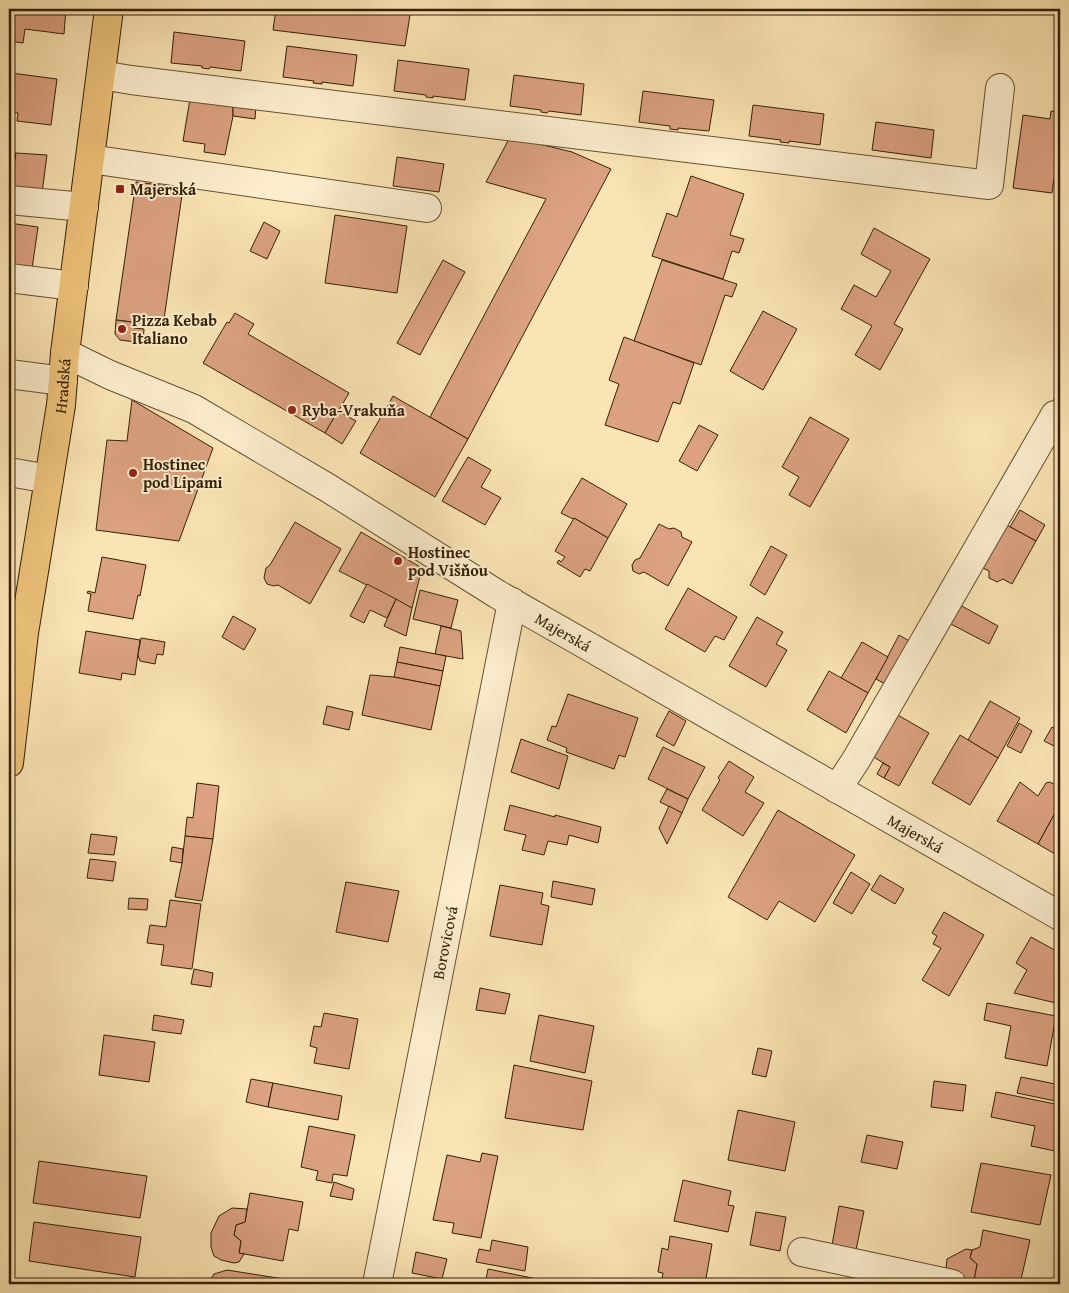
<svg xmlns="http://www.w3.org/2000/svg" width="1069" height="1293" viewBox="0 0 1069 1293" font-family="'Gentium Book Plus',serif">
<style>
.building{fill:#dba180;stroke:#352006}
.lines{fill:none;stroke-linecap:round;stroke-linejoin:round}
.minor-casing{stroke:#665131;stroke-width:30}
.major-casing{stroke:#352006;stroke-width:30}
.minor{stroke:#fcedce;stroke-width:28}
.major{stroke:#edc27a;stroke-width:28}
.poi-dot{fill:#8f2418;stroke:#fcedce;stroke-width:2}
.labels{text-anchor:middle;stroke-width:4;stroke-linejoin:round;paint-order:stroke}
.poi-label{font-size:16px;font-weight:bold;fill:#352006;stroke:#fcedce;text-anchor:start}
.street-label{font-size:16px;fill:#352006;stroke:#fcedce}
</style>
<rect width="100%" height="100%" fill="#fae4b3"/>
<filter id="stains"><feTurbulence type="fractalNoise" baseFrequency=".004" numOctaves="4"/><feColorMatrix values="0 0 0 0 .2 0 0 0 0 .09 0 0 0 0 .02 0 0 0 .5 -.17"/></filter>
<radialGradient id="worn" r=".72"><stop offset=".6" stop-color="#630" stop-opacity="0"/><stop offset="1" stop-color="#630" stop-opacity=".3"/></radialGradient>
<g class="building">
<path d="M 9,9 L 66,9 L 64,34 L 25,29 L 23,43 L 9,41 Z"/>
<path d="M 276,9 L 411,9 L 405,46 L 273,30 Z"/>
<path d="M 960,9 L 983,9 L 982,14 L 959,10 Z"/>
<path d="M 983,9 L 995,9 L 994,13 L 983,11 Z"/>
<path d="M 174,32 L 245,41 L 241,71 L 210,67 L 209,69 L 202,68 L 202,66 L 171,63 Z"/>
<path d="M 287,46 L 357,55 L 353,86 L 322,82 L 322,84 L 313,83 L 314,81 L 283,77 Z"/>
<path d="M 398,60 L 469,69 L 465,100 L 433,96 L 433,98 L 426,97 L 426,95 L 394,91 Z"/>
<path d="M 11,73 L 57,79 L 51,125 L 17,121 L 18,113 L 9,112 L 9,89 L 10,89 Z"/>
<path d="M 514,75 L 584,84 L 581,115 L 549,111 L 547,113 L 541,112 L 541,110 L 510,106 Z"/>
<path d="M 643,91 L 714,100 L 709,131 L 678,128 L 678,130 L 670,129 L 670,126 L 639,122 Z"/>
<path d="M 190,99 L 233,104 L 233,116 L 225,155 L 204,152 L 205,144 L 183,141 Z"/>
<path d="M 233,102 L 256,105 L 255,119 L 233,116 Z"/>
<path d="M 753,105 L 824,114 L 820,145 L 789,141 L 789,143 L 780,142 L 781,140 L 749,136 Z"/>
<path d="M 1051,111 L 1060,112 L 1060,179 L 1054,178 L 1052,193 L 1013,188 L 1023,115 L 1050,119 Z"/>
<path d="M 876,122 L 934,130 L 931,158 L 872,150 Z"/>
<path d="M 510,137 L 572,152 L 611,169 L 468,439 L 430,417 L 546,199 L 486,182 Z"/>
<path d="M 9,152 L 16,153 L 10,187 L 9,187 Z"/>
<path d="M 16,153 L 47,155 L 42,193 L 10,190 Z"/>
<path d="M 397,157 L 444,164 L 439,192 L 393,186 Z"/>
<path d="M 691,176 L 744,194 L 730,235 L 744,239 L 739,253 L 732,251 L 723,279 L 652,256 L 667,213 L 677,217 Z"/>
<path d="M 136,182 L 183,188 L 163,326 L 116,320 Z"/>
<path d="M 335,215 L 407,226 L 397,293 L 325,283 Z"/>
<path d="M 264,222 L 280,231 L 267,259 L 250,251 Z"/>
<path d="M 9,223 L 38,227 L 32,269 L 9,266 Z"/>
<path d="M 874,228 L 930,259 L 894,324 L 903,329 L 880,370 L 855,355 L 872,326 L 841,309 L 854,285 L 876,297 L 891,271 L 861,254 Z"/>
<path d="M 443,260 L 465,272 L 420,355 L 397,343 Z"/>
<path d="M 662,260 L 737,284 L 732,297 L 725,295 L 701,365 L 634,341 Z"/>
<path d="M 763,311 L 797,329 L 763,390 L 730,371 Z"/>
<path d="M 235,313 L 254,324 L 248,334 L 349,393 L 325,433 L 203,363 L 227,322 L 229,323 Z"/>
<path d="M 116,320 L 132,322 L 132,325 L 134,328 L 144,329 L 143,343 L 120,340 L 115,334 Z"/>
<path d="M 624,337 L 694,363 L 680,404 L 673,402 L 658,442 L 605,425 L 619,384 L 609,380 Z"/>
<path d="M 1060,388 L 1060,405 L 1053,401 Z"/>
<path d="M 393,396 L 468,439 L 435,497 L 360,453 Z"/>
<path d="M 132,400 L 213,448 L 179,541 L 96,530 L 107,440 L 127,441 Z"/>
<path d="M 338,411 L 356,421 L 342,444 L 325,433 Z"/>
<path d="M 810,417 L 849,439 L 810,507 L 789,495 L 799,477 L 782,467 Z"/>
<path d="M 699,425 L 718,435 L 697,471 L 679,461 Z"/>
<path d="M 468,457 L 491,470 L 481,487 L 501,498 L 485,525 L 442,501 Z"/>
<path d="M 582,478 L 627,504 L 608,538 L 574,518 L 573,519 L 561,513 Z"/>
<path d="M 1020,510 L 1045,525 L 1036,541 L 1010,527 Z"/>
<path d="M 574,518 L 608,538 L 590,571 L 585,569 L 580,577 L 557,563 L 559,560 L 561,562 L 565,557 L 555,551 Z"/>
<path d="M 295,522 L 341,549 L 310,604 L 278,585 L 274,586 L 267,584 L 264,578 L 266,568 L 270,565 Z"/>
<path d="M 1003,523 L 1036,541 L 1012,584 L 1003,579 L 997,582 L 989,578 L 989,571 L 979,566 Z"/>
<path d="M 659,524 L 669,529 L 674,528 L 681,532 L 682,537 L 692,542 L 668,586 L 644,572 L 639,574 L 633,571 L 632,565 L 635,560 L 640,558 Z"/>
<path d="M 361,532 L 422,568 L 412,608 L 339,571 Z"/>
<path d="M 771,546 L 787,555 L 765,595 L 750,585 Z"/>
<path d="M 102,557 L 146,565 L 140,596 L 138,595 L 133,619 L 88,611 L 91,594 L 87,593 L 88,591 L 95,593 Z"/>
<path d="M 367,584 L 396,599 L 387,618 L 370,610 L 364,623 L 350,616 Z"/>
<path d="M 688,588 L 737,617 L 724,640 L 715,636 L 705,652 L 665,629 Z"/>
<path d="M 420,590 L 458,600 L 451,628 L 413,619 Z"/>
<path d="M 396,599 L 412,608 L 406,636 L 384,626 Z"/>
<path d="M 958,604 L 998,626 L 989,644 L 949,623 Z"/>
<path d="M 233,616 L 256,629 L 244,650 L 222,637 Z"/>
<path d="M 757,617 L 783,632 L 776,644 L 787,650 L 766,687 L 729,666 Z"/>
<path d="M 441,626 L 461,631 L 463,659 L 435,654 Z"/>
<path d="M 86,631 L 140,640 L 135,675 L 122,673 L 121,680 L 79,673 Z"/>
<path d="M 899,635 L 913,643 L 889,686 L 876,679 Z"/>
<path d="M 141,638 L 165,642 L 163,655 L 157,654 L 155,664 L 140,661 L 138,655 Z"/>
<path d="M 862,642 L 888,657 L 868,693 L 841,678 Z"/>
<path d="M 400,647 L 446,656 L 443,671 L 397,662 Z"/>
<path d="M 397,662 L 443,671 L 440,686 L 394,677 Z"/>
<path d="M 829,671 L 868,693 L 846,733 L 807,710 Z"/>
<path d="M 370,675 L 394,677 L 440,686 L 431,730 L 362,715 Z"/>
<path d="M 568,694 L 638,718 L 625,757 L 619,755 L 614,769 L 566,752 L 567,748 L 547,740 L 552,726 L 556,727 Z"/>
<path d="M 990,701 L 1020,718 L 998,758 L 968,740 Z"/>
<path d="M 327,706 L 353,712 L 349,730 L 323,724 Z"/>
<path d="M 669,711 L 686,721 L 674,746 L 656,736 Z"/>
<path d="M 896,714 L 929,733 L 899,786 L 884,778 L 890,767 L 872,756 Z"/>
<path d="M 1019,723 L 1032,731 L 1021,753 L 1007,746 Z"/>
<path d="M 1052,727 L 1060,732 L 1060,749 L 1044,741 Z"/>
<path d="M 960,735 L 998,758 L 970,805 L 932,783 Z"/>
<path d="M 521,739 L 568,756 L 559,789 L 511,772 Z"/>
<path d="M 663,747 L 705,767 L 688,799 L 648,779 Z"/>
<path d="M 729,761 L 754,777 L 745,792 L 764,803 L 743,836 L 702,810 L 720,780 L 718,778 Z"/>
<path d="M 883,763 L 890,767 L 884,778 L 877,774 Z"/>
<path d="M 1060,771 L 1060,783 L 1055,781 Z"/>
<path d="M 1020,782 L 1038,796 L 1046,783 L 1050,782 L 1060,788 L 1060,804 L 1038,844 L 997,821 Z"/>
<path d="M 197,783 L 219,786 L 213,839 L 185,836 L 187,817 L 193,818 Z"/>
<path d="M 667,789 L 688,799 L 682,813 L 660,802 Z"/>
<path d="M 1060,804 L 1060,857 L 1038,844 Z"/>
<path d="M 510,805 L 555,817 L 555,815 L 601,827 L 598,843 L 569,835 L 567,845 L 548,841 L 544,855 L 522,850 L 526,835 L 504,830 Z"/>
<path d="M 669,806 L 682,813 L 667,844 L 659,828 Z"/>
<path d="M 778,810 L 855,855 L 815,922 L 779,901 L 767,920 L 728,897 Z"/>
<path d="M 91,834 L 117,837 L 114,855 L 88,853 Z"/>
<path d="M 185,836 L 213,839 L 202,901 L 175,897 L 182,863 Z"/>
<path d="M 172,847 L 183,849 L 182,863 L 170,861 Z"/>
<path d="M 90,859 L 116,862 L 113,881 L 87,878 Z"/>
<path d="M 851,872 L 870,884 L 852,914 L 833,903 Z"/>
<path d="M 880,875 L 904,889 L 895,904 L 871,890 Z"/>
<path d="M 553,881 L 595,889 L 592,905 L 551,897 Z"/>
<path d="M 346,882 L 399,891 L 388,942 L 336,932 Z"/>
<path d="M 500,885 L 543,893 L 541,904 L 549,906 L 542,945 L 490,936 Z"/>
<path d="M 129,898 L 148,899 L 147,910 L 128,909 Z"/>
<path d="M 170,900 L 201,904 L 192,969 L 161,965 L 164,945 L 147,943 L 150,925 L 166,927 Z"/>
<path d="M 944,912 L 984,935 L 949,996 L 922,980 L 941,948 L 933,944 L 937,936 L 932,933 Z"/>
<path d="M 1031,937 L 1060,953 L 1060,1004 L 1014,993 L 1027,970 L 1016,963 Z"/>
<path d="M 194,969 L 213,973 L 211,987 L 191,984 Z"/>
<path d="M 480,988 L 510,994 L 505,1014 L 476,1010 Z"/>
<path d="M 987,1003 L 1056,1016 L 1047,1066 L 1005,1058 L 1011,1026 L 984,1020 Z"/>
<path d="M 324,1013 L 358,1019 L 349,1069 L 314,1063 L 317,1048 L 310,1046 L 314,1026 L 321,1027 Z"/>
<path d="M 154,1015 L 184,1020 L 181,1034 L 152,1030 Z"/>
<path d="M 539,1015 L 594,1026 L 585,1073 L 530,1061 Z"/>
<path d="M 104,1035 L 155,1042 L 149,1082 L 99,1075 Z"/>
<path d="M 758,1048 L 772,1051 L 766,1077 L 752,1074 Z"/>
<path d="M 514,1065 L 592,1081 L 583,1130 L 505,1118 Z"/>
<path d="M 1021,1077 L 1060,1085 L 1060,1102 L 1017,1093 Z"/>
<path d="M 251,1079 L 273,1083 L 268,1107 L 246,1102 Z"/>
<path d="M 934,1081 L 966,1085 L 963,1111 L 931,1107 Z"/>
<path d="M 273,1083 L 342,1096 L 338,1120 L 268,1107 Z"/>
<path d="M 996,1092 L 1060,1105 L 1060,1127 L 1055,1151 L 1031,1146 L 1035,1126 L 991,1117 Z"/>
<path d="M 738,1110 L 795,1122 L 785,1171 L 728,1160 Z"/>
<path d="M 309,1126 L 355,1135 L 347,1176 L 333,1174 L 332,1183 L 316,1180 L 318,1171 L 301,1167 Z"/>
<path d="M 867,1135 L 903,1142 L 897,1169 L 861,1162 Z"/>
<path d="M 482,1153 L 498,1156 L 481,1238 L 452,1233 L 454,1223 L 433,1220 L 447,1155 L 480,1162 Z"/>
<path d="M 39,1161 L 147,1176 L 140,1218 L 33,1203 Z"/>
<path d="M 981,1163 L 1051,1175 L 1040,1225 L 971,1212 Z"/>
<path d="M 683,1180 L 731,1191 L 728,1205 L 734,1206 L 728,1232 L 674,1221 Z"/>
<path d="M 334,1182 L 354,1189 L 352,1200 L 330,1196 Z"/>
<path d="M 250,1193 L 303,1202 L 298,1231 L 289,1229 L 283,1261 L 239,1253 L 241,1241 L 234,1235 L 236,1225 L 245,1222 Z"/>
<path d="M 839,1206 L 864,1211 L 856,1250 L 832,1245 Z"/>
<path d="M 232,1208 L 247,1209 L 245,1222 L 236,1225 L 234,1235 L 241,1241 L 239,1253 L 244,1254 L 239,1262 L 234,1263 L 221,1260 L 214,1256 L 211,1247 L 211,1233 L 219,1216 Z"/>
<path d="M 756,1212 L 786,1217 L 780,1251 L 750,1245 Z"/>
<path d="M 34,1222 L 141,1237 L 135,1277 L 29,1261 Z"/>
<path d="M 983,1230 L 1030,1240 L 1020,1284 L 996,1284 L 974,1280 L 977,1264 L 970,1258 L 972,1250 L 980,1247 Z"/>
<path d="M 670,1236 L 712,1244 L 705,1284 L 661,1284 L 663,1273 L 658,1272 L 662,1248 L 668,1250 Z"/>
<path d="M 492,1240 L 528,1247 L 525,1271 L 476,1262 L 479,1249 L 490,1251 Z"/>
<path d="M 966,1249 L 972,1250 L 970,1258 L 977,1264 L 974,1280 L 951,1276 L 946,1269 L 947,1259 Z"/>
<path d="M 416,1252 L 447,1259 L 442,1279 L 412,1273 Z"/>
<path d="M 488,1269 L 537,1279 L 536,1284 L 485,1284 Z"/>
<path d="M 227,1270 L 315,1284 L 208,1284 L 214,1274 Z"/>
</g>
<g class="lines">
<g class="minor-casing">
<g id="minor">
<path d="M 101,75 L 131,80 L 989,185 L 1000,88"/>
<path d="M 90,159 L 427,208"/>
<path d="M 9,200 L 84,207"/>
<path d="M 9,278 L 74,286"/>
<path id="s1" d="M 65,353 L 110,375 L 194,409 L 328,488 L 497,594 L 1060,916"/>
<path d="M 9,374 L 63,381"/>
<path d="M 9,472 L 49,479"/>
<path d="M 837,789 L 856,760 L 1055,415"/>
<path d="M 802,1252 L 952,1284"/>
<path id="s2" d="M 377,1284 L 512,602"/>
</g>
</g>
<g class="major-casing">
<g id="major">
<path id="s3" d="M 9,763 L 24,633 L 61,405 L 65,353 L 109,9"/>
</g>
</g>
<use href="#minor" class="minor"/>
<use href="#major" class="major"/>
</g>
<g class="poi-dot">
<rect x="115" y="184" width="10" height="10" rx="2.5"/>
<circle cx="122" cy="329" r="5"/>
<circle cx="292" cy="410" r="5"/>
<circle cx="133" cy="473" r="5"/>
<circle cx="398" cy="561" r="5"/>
</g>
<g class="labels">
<g class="poi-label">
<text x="130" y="195">Majerská</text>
<text x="132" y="326">Pizza Kebab<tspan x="132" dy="18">Italiano</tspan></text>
<text x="302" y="416">Ryba-Vrakuňa</text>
<text x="143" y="470">Hostinec<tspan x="143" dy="18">pod Lipami</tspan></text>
<text x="408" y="558">Hostinec<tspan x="408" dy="18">pod Višňou</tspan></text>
</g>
<g class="street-label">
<text dy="6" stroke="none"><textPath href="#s3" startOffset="381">Hradská</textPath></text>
<text dy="6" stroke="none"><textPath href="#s1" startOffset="572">Majerská</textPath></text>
<text dy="6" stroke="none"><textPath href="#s1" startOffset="978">Majerská</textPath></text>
<text dy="6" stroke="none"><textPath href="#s2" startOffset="348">Borovicová</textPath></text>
</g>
</g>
<rect width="1069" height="1293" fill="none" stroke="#fae4b3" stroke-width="30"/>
<rect x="10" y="10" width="1049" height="1273" fill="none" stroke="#352006" stroke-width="2.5"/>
<rect x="15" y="15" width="1039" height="1263" fill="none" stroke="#352006"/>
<rect width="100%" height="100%" filter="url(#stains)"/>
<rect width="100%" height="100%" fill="url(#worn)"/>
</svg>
